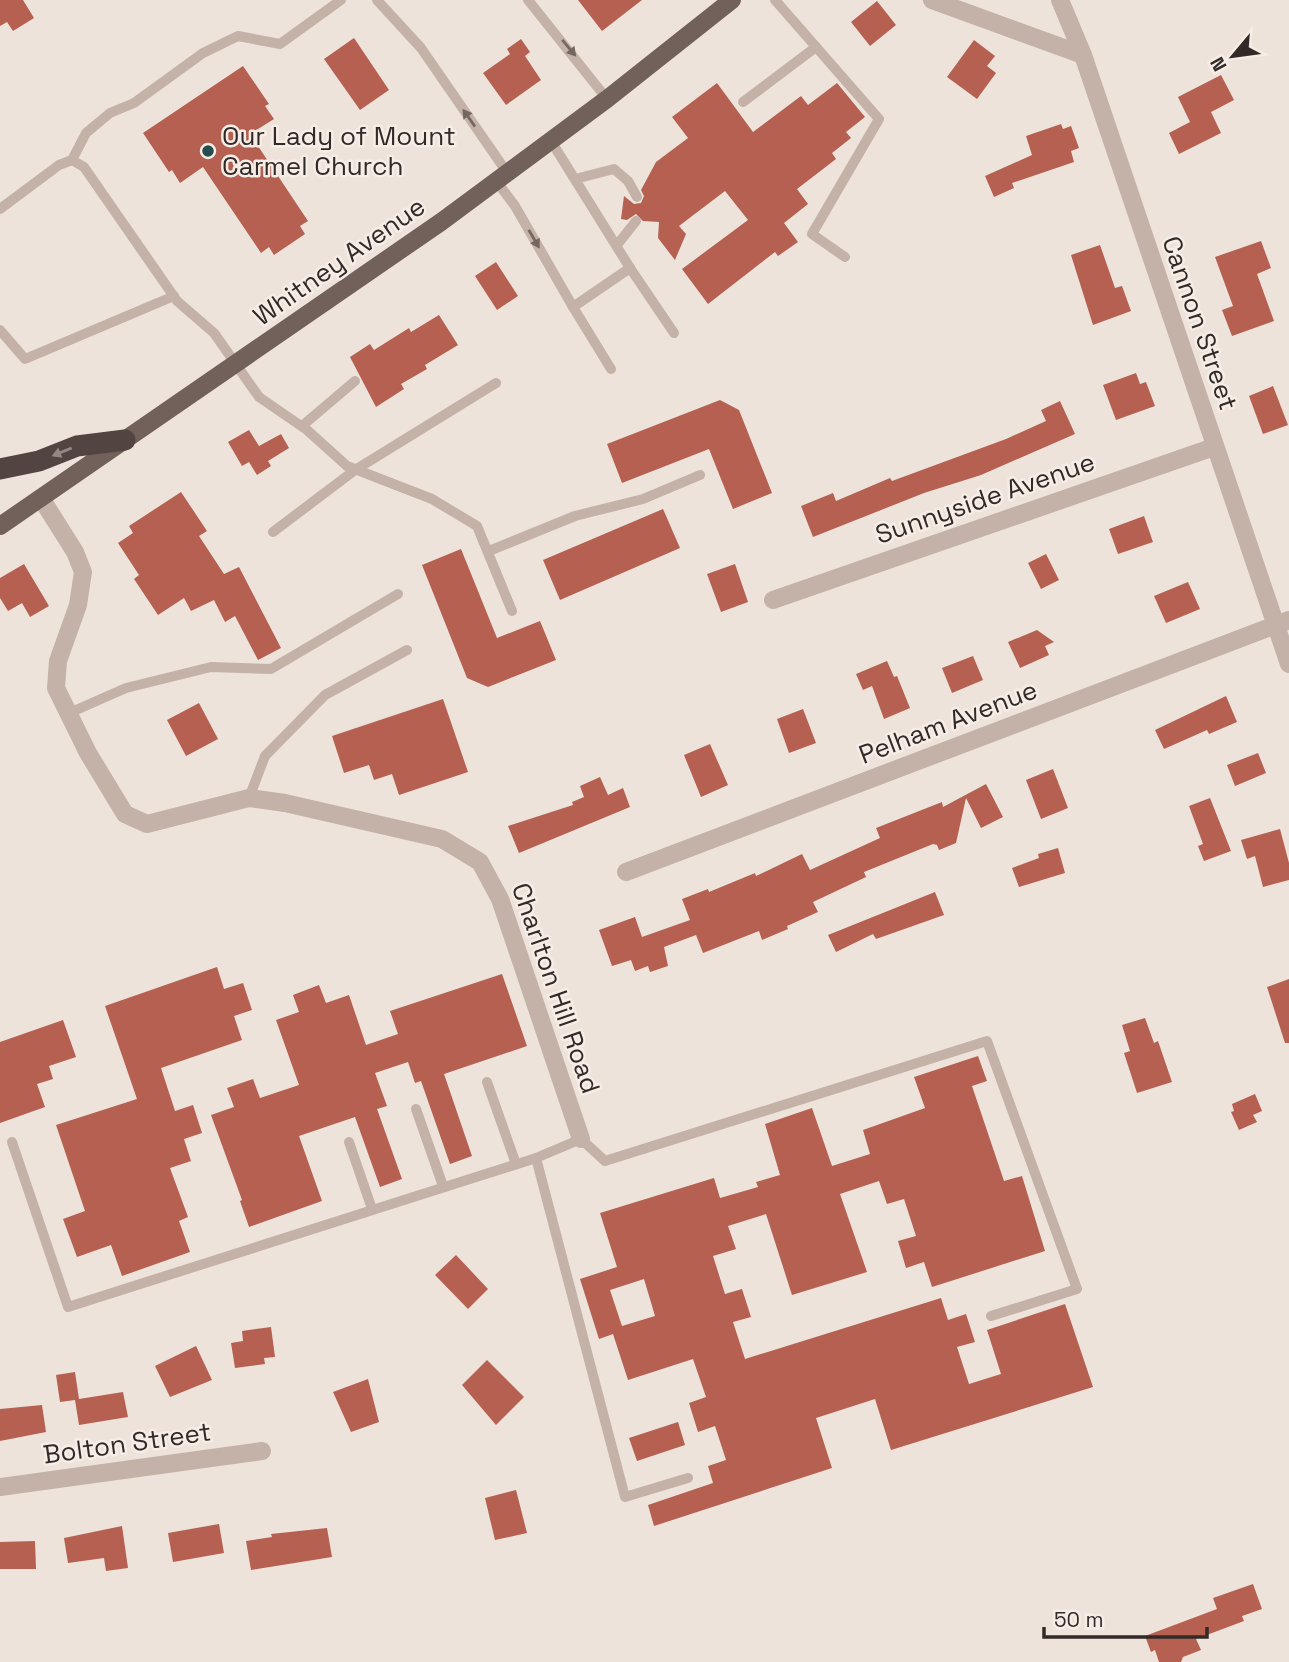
<svg xmlns="http://www.w3.org/2000/svg" width="1289" height="1662" viewBox="0 0 1289 1662" font-family="'Space Grotesk',sans-serif">
<style>
.building{fill:#b56051;fill-rule:evenodd}
.lines{fill:none;stroke-linecap:round;stroke-linejoin:round}
.lane{stroke:#c4b2a8;stroke-width:10}
.street{stroke:#c4b2a8;stroke-width:18}
.primary{stroke:#72605a;stroke-width:18}
.highway{stroke:#524440;stroke-width:21}
.oneway{fill:#746761}
.oneway2{fill:#948882}
.poi-dot{fill:#234e4d;stroke:#f6ede6;stroke-width:2.5}
.labels{text-anchor:middle;stroke-width:5;stroke-linejoin:round;paint-order:stroke}
.poi-label{font-size:26px;fill:#322a27;stroke:#f6ede6;text-anchor:start}
.street-label{font-size:26px;fill:#322a27;stroke:#f6ede6}
</style>
<rect width="100%" height="100%" fill="#eee3db"/>
<g class="building">
<path d="M 0,0 L 23,0 L 34,18 L 13,31 L 7,22 L 0,26 Z"/>
<path d="M 578,0 L 642,0 L 602,31 Z"/>
<path d="M 877,1 L 896,25 L 870,46 L 851,22 Z"/>
<path d="M 354,38 L 389,90 L 360,110 L 324,59 Z"/>
<path d="M 521,39 L 530,52 L 525,56 L 541,80 L 506,105 L 483,73 L 510,54 L 507,49 Z"/>
<path d="M 974,40 L 995,56 L 987,66 L 996,73 L 977,99 L 947,77 Z"/>
<path d="M 243,66 L 269,104 L 265,106 L 274,119 L 250,134 L 308,221 L 300,226 L 305,234 L 274,255 L 269,247 L 261,253 L 203,167 L 180,183 L 172,170 L 169,172 L 143,133 Z"/>
<path d="M 1221,75 L 1234,100 L 1211,112 L 1221,133 L 1179,154 L 1169,133 L 1190,122 L 1178,97 Z"/>
<path d="M 717,83 L 753,132 L 801,96 L 808,105 L 837,83 L 865,117 L 846,132 L 851,138 L 832,153 L 836,159 L 797,189 L 808,204 L 784,223 L 798,242 L 778,256 L 775,252 L 708,304 L 682,269 L 748,220 L 725,191 L 679,226 L 686,234 L 675,260 L 658,238 L 659,222 L 643,221 L 636,214 L 627,220 L 621,219 L 624,196 L 634,204 L 641,203 L 644,196 L 641,190 L 656,162 L 688,138 L 672,117 Z"/>
<path d="M 1061,124 L 1063,129 L 1071,126 L 1079,148 L 1071,151 L 1074,162 L 1012,183 L 1014,188 L 994,197 L 985,176 L 1032,155 L 1026,136 Z"/>
<path d="M 1261,241 L 1271,268 L 1257,274 L 1274,321 L 1232,336 L 1222,310 L 1233,306 L 1215,257 Z"/>
<path d="M 1100,245 L 1115,288 L 1122,286 L 1131,311 L 1093,325 L 1071,255 Z"/>
<path d="M 496,262 L 518,296 L 497,310 L 475,276 Z"/>
<path d="M 439,315 L 458,345 L 425,365 L 427,369 L 401,384 L 404,389 L 376,407 L 350,357 L 370,344 L 374,350 L 409,328 L 411,332 Z"/>
<path d="M 1136,373 L 1140,384 L 1146,382 L 1155,406 L 1116,420 L 1103,385 Z"/>
<path d="M 1273,386 L 1288,425 L 1263,434 L 1249,396 Z"/>
<path d="M 720,400 L 739,410 L 772,493 L 733,509 L 709,449 L 622,483 L 607,444 Z"/>
<path d="M 1060,401 L 1075,434 L 981,475 L 924,493 L 813,537 L 801,506 L 833,493 L 836,501 L 890,478 L 892,481 L 1006,439 L 1046,421 L 1041,410 Z"/>
<path d="M 249,430 L 259,446 L 281,434 L 289,448 L 268,461 L 271,466 L 257,475 L 249,462 L 242,466 L 228,442 Z"/>
<path d="M 181,492 L 207,531 L 199,536 L 224,574 L 239,567 L 281,648 L 258,660 L 235,616 L 225,622 L 214,600 L 191,611 L 184,598 L 158,615 L 134,579 L 139,575 L 118,543 L 133,533 L 129,526 Z"/>
<path d="M 663,509 L 680,548 L 560,600 L 543,560 Z"/>
<path d="M 1144,516 L 1153,542 L 1118,554 L 1109,529 Z"/>
<path d="M 461,549 L 497,638 L 540,621 L 556,660 L 488,687 L 467,678 L 422,565 Z"/>
<path d="M 1046,554 L 1059,580 L 1041,589 L 1028,563 Z"/>
<path d="M 24,564 L 49,606 L 30,617 L 22,603 L 8,611 L 0,598 L 0,578 Z"/>
<path d="M 735,564 L 748,602 L 721,612 L 707,574 Z"/>
<path d="M 1188,582 L 1200,609 L 1166,623 L 1154,596 Z"/>
<path d="M 1037,630 L 1054,642 L 1045,646 L 1049,655 L 1020,668 L 1008,642 Z"/>
<path d="M 973,656 L 983,680 L 952,693 L 942,668 Z"/>
<path d="M 887,661 L 894,677 L 897,676 L 910,708 L 884,719 L 872,686 L 863,690 L 856,674 Z"/>
<path d="M 1226,696 L 1237,722 L 1209,734 L 1207,730 L 1164,749 L 1155,730 Z"/>
<path d="M 443,699 L 468,772 L 399,795 L 392,774 L 374,780 L 369,765 L 344,773 L 332,736 Z"/>
<path d="M 199,703 L 218,739 L 186,756 L 167,720 Z"/>
<path d="M 803,709 L 816,743 L 789,753 L 777,719 Z"/>
<path d="M 710,744 L 728,785 L 701,797 L 684,755 Z"/>
<path d="M 1258,753 L 1266,773 L 1235,786 L 1227,765 Z"/>
<path d="M 1053,769 L 1068,808 L 1041,819 L 1026,780 Z"/>
<path d="M 600,777 L 608,795 L 623,788 L 630,807 L 519,853 L 508,826 L 573,805 L 572,802 L 584,797 L 580,786 Z"/>
<path d="M 986,784 L 1003,817 L 981,828 L 966,798 L 956,843 L 939,850 L 937,845 L 933,844 L 864,872 L 866,877 L 813,902 L 818,912 L 787,926 L 788,929 L 762,940 L 759,931 L 703,953 L 696,935 L 664,947 L 668,966 L 650,972 L 648,966 L 635,971 L 631,960 L 612,966 L 599,930 L 635,917 L 642,937 L 690,920 L 682,899 L 708,889 L 709,892 L 755,873 L 756,876 L 802,854 L 810,870 L 880,838 L 876,828 L 942,802 L 943,807 Z"/>
<path d="M 1210,798 L 1231,851 L 1204,861 L 1198,846 L 1203,844 L 1189,806 Z"/>
<path d="M 1280,829 L 1289,863 L 1289,880 L 1263,887 L 1255,856 L 1247,859 L 1241,840 Z"/>
<path d="M 1058,848 L 1065,873 L 1019,887 L 1012,868 L 1039,858 L 1038,854 Z"/>
<path d="M 935,892 L 944,915 L 876,939 L 873,934 L 836,952 L 828,935 Z"/>
<path d="M 217,967 L 224,989 L 243,983 L 252,1010 L 234,1016 L 242,1040 L 161,1068 L 175,1111 L 193,1105 L 202,1133 L 184,1139 L 191,1161 L 170,1168 L 188,1217 L 179,1221 L 190,1252 L 122,1276 L 111,1245 L 77,1257 L 63,1219 L 85,1211 L 56,1125 L 137,1099 L 105,1006 Z"/>
<path d="M 502,974 L 527,1046 L 444,1074 L 472,1156 L 450,1164 L 421,1081 L 415,1083 L 408,1062 L 375,1073 L 387,1106 L 377,1109 L 402,1179 L 380,1187 L 355,1117 L 299,1136 L 322,1201 L 249,1227 L 240,1201 L 242,1200 L 211,1115 L 234,1107 L 227,1088 L 253,1079 L 260,1098 L 299,1085 L 276,1020 L 299,1012 L 293,995 L 319,985 L 326,1003 L 349,995 L 366,1045 L 398,1034 L 390,1011 Z"/>
<path d="M 1289,979 L 1289,1043 L 1285,1043 L 1267,987 Z"/>
<path d="M 1145,1018 L 1154,1043 L 1158,1041 L 1172,1082 L 1137,1093 L 1124,1053 L 1130,1051 L 1122,1025 Z"/>
<path d="M 63,1020 L 76,1057 L 49,1066 L 53,1079 L 37,1084 L 45,1107 L 0,1123 L 0,1042 Z"/>
<path d="M 978,1056 L 987,1081 L 972,1086 L 1004,1181 L 1022,1176 L 1045,1251 L 932,1287 L 924,1262 L 906,1268 L 898,1241 L 916,1236 L 904,1199 L 887,1204 L 879,1181 L 840,1194 L 867,1272 L 792,1295 L 766,1214 L 728,1226 L 736,1249 L 713,1256 L 725,1294 L 742,1289 L 751,1317 L 733,1322 L 745,1359 L 941,1298 L 948,1320 L 966,1314 L 975,1342 L 957,1347 L 969,1384 L 1001,1374 L 987,1330 L 1065,1304 L 1093,1387 L 891,1450 L 875,1399 L 816,1418 L 832,1468 L 654,1526 L 648,1505 L 713,1483 L 708,1466 L 726,1460 L 715,1426 L 698,1432 L 689,1403 L 706,1397 L 693,1359 L 628,1380 L 613,1334 L 599,1339 L 580,1279 L 617,1267 L 600,1213 L 714,1178 L 720,1198 L 758,1187 L 756,1182 L 780,1175 L 765,1124 L 812,1108 L 832,1166 L 870,1154 L 863,1130 L 925,1108 L 914,1077 ZM 644,1279 L 655,1316 L 622,1326 L 610,1290 Z"/>
<path d="M 1255,1094 L 1262,1111 L 1253,1115 L 1257,1122 L 1239,1130 L 1231,1112 L 1234,1111 L 1232,1104 Z"/>
<path d="M 456,1255 L 488,1289 L 468,1309 L 435,1275 Z"/>
<path d="M 271,1327 L 275,1357 L 264,1358 L 265,1364 L 235,1368 L 231,1343 L 243,1341 L 242,1331 Z"/>
<path d="M 196,1346 L 212,1380 L 170,1397 L 155,1366 Z"/>
<path d="M 487,1360 L 524,1397 L 496,1425 L 462,1385 Z"/>
<path d="M 75,1372 L 79,1399 L 123,1392 L 128,1417 L 79,1425 L 75,1400 L 60,1402 L 56,1375 Z"/>
<path d="M 368,1379 L 379,1422 L 351,1432 L 333,1392 Z"/>
<path d="M 42,1405 L 46,1432 L 0,1441 L 0,1409 Z"/>
<path d="M 678,1422 L 685,1445 L 637,1461 L 629,1438 Z"/>
<path d="M 516,1490 L 527,1533 L 495,1540 L 485,1498 Z"/>
<path d="M 219,1524 L 224,1553 L 173,1562 L 168,1533 Z"/>
<path d="M 122,1526 L 128,1568 L 106,1571 L 104,1558 L 68,1563 L 64,1538 Z"/>
<path d="M 327,1528 L 332,1557 L 251,1570 L 246,1541 L 272,1537 L 271,1534 Z"/>
<path d="M 35,1541 L 36,1569 L 0,1569 L 0,1542 Z"/>
<path d="M 1253,1584 L 1262,1609 L 1242,1616 L 1244,1621 L 1196,1639 L 1201,1650 L 1183,1657 L 1181,1662 L 1159,1662 L 1155,1650 L 1151,1652 L 1145,1636 L 1217,1609 L 1213,1598 Z"/>
</g>
<g class="lines">
<g class="lane">
<path d="M 377,0 L 421,48 L 508,174"/>
<path d="M 528,0 L 607,99"/>
<path d="M 775,0 L 879,119 L 812,234 L 845,257"/>
<path d="M 743,102 L 816,47"/>
<path d="M 72,160 L 86,133 L 110,113 L 134,103 L 203,53 L 238,36 L 280,44 L 341,0"/>
<path d="M 575,179 L 614,169 L 628,181 L 637,197"/>
<path d="M 497,182 L 515,206 L 573,307 L 630,268 L 551,141"/>
<path d="M 0,209 L 59,165 L 72,160 L 84,167 L 177,301 L 214,333 L 259,397 L 307,430 L 347,466 L 432,499 L 477,526 L 512,611"/>
<path d="M 617,245 L 636,221"/>
<path d="M 630,268 L 674,333"/>
<path d="M 573,307 L 611,369"/>
<path d="M 0,330 L 25,359 L 174,296"/>
<path d="M 302,426 L 355,381"/>
<path d="M 273,532 L 355,470 L 496,383"/>
<path d="M 489,551 L 575,516 L 643,499 L 700,475"/>
<path d="M 67,714 L 126,688 L 211,667 L 271,669 L 398,594"/>
<path d="M 249,798 L 265,756 L 325,695 L 407,650"/>
<path d="M 487,1082 L 516,1164"/>
<path d="M 416,1109 L 443,1186"/>
<path d="M 12,1142 L 68,1307 L 536,1158 L 581,1139 L 605,1161 L 987,1041 L 1077,1289 L 991,1316"/>
<path d="M 349,1142 L 372,1209"/>
<path d="M 536,1158 L 625,1497 L 688,1478"/>
</g>
<g class="street">
<path d="M 932,0 L 1083,55"/>
<path d="M 1060,0 L 1083,55 L 1289,664"/>
<path d="M 41,498 L 75,552 L 83,572 L 78,605 L 58,661 L 56,688 L 88,753 L 125,814 L 147,824 L 249,798 L 285,803 L 442,839 L 480,862 L 500,899 L 581,1139"/>
<path d="M 773,600 L 1214,447"/>
<path d="M 626,872 L 1289,620"/>
<path d="M 0,1487 L 262,1451"/>
</g>
<path class="primary" d="M 0,526 L 441,222 L 607,99 L 732,0"/>
<path class="highway" d="M 0,469 L 39,461 L 77,446 L 125,440"/>
</g>
<defs><path id="oneway-solid" d="M-6-.8H1V-3.2L6.5 0L1 3.2V.8H-6Z" transform="scale(1.75)"/></defs>
<g class="oneway">
<use href="#oneway-solid" transform="translate(569 48) rotate(50)"/>
<use href="#oneway-solid" transform="translate(469 118) rotate(-125)"/>
<use href="#oneway-solid" transform="translate(534 239) rotate(60)"/>
</g>
<use class="oneway2" href="#oneway-solid" transform="translate(62 452) rotate(158)"/>
<circle class="poi-dot" cx="208" cy="151" r="7"/>
<g class="labels">
<g class="poi-label">
<text x="222" y="145">Our Lady of Mount<tspan x="222" dy="30">Carmel Church</tspan></text>
</g>
<g class="street-label">
<text transform="translate(339 261) rotate(-35)" y="9">Whitney Avenue</text>
<text transform="translate(1200 323) rotate(71)" y="9">Cannon Street</text>
<text transform="translate(985 498) rotate(-19)" y="9">Sunnyside Avenue</text>
<text transform="translate(948 722) rotate(-21)" y="9">Pelham Avenue</text>
<text transform="translate(556 988) rotate(71)" y="9">Charlton Hill Road</text>
<text transform="translate(127 1443) rotate(-8)" y="9">Bolton Street</text>
</g>
</g>
<g transform="translate(1233 56) rotate(241)" stroke="#f6ede6" stroke-width="5" paint-order="stroke">
<path d="M0-5L12 26L0 18L-12 26Z" fill="#322a27"/>
<text y="-10" font-size="19" font-weight="bold" text-anchor="middle" fill="#322a27">N</text>
</g>
<path d="M1044 1627v10h163v-10" fill="none" stroke="#322a27" stroke-width="3.5"/>
<text x="1054" y="1627" font-size="21" fill="#322a27" stroke="#f6ede6" stroke-width="5" paint-order="stroke">50 m</text>
</svg>
